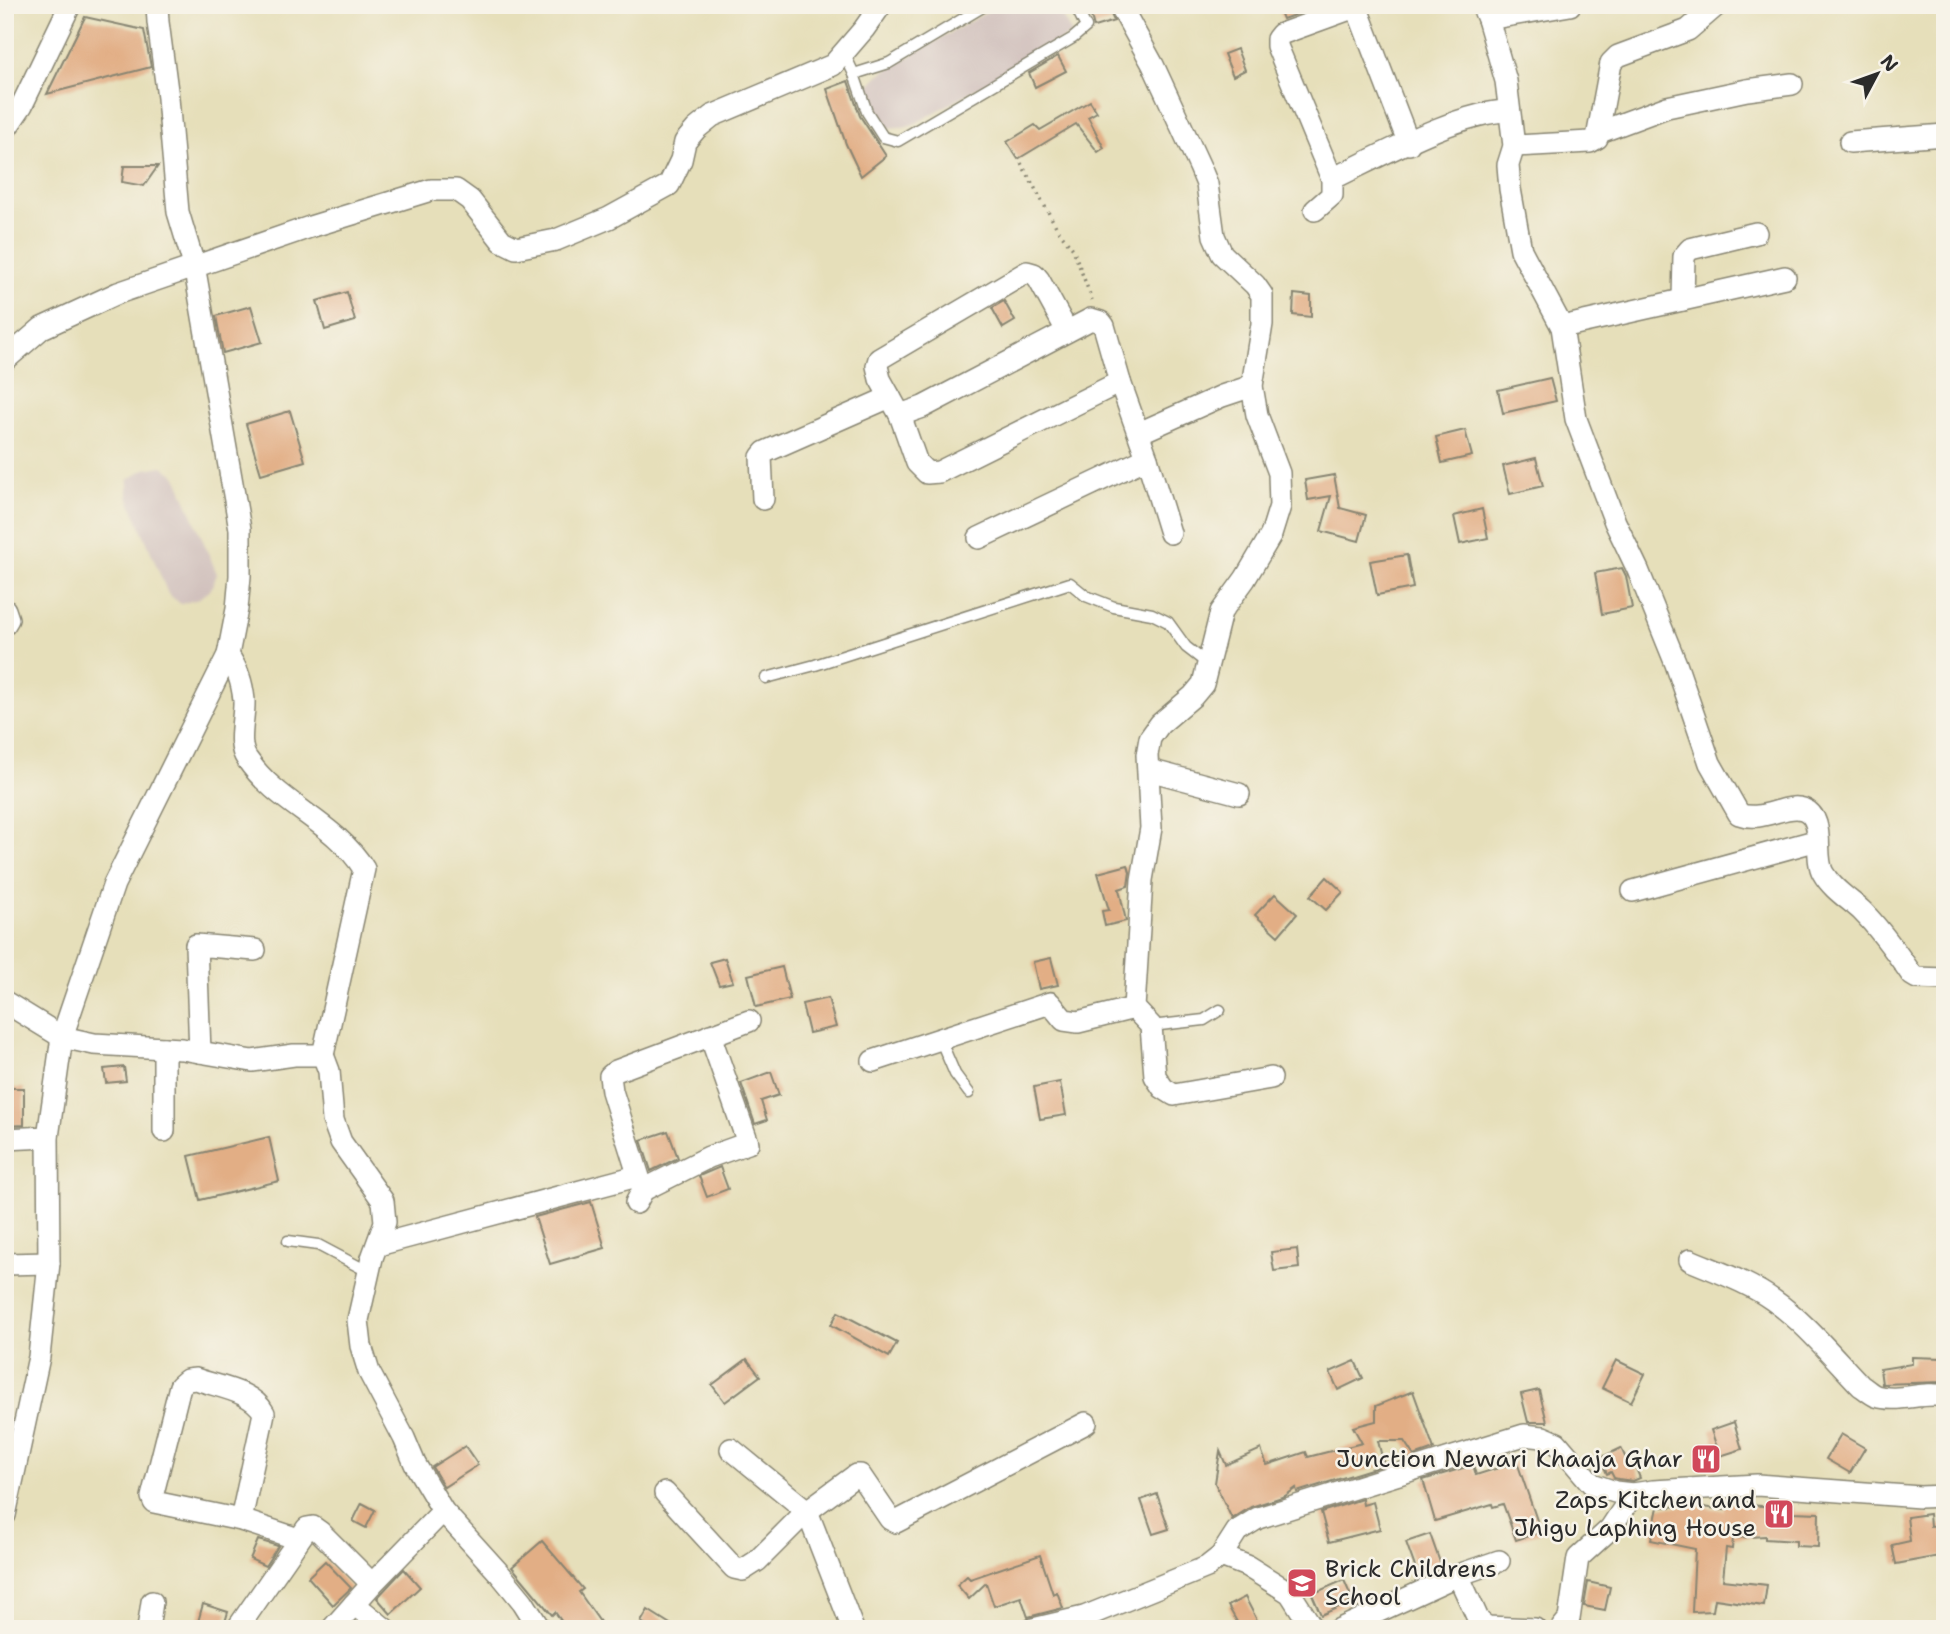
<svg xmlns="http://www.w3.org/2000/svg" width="1950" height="1634" viewBox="0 0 1950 1634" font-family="'Shantell Sans',sans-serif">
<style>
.industrial{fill:#d0c0bc}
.building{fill:#e2ae85}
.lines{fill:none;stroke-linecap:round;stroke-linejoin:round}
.service-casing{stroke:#888572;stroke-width:13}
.minor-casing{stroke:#888572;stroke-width:24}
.path{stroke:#888572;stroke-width:3.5;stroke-dasharray:2 5;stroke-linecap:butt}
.service{stroke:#fff;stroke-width:10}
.minor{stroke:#fff;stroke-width:21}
.labels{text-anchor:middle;stroke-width:5;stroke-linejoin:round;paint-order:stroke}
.poi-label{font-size:24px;fill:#2b2b2b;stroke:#f7f3e8;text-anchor:end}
</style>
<rect width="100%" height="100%" fill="#f7f3e8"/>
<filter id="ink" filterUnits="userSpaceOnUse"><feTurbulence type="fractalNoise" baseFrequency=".0143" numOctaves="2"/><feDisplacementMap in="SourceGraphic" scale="14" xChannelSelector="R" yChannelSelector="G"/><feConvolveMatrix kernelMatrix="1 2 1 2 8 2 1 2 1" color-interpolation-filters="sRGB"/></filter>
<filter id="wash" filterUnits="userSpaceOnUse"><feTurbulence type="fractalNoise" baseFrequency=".00686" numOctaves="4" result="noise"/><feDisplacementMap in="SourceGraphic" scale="28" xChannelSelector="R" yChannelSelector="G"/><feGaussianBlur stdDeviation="1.57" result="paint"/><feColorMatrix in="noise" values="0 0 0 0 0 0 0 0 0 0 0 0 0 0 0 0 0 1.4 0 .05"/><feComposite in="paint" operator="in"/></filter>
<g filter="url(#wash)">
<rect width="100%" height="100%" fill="#e6dfba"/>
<g class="industrial">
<path d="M 999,5 L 1056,5 L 1072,34 L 911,126 L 887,128 L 873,111 L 865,90 L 881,73 Z"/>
<path d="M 163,466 L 176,476 L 217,574 L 211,589 L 198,599 L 181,604 L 168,594 L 128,496 L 128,480 L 145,469 Z"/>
</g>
<g id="blocks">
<g class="building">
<path d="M 1088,5 L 1107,5 L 1114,21 L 1094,27 Z"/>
<path d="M 1277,5 L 1322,5 L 1283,19 Z"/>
<path d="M 85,17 L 144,30 L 151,67 L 47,94 Z"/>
<path d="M 1237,49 L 1245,70 L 1233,76 L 1224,54 Z"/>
<path d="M 1058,56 L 1066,71 L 1035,87 L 1029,73 Z"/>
<path d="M 848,81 L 860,116 L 886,156 L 861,176 L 846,144 L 827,89 Z"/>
<path d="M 1090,101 L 1097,112 L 1088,117 L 1104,148 L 1098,152 L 1076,124 L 1018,159 L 1007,142 L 1035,125 L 1040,130 Z"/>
<path d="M 124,166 L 158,166 L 144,186 L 122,182 Z"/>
<path d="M 347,292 L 355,321 L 325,330 L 317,301 Z"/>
<path d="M 1294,294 L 1311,296 L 1311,317 L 1293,315 Z"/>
<path d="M 1004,301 L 1015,321 L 1003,328 L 992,308 Z"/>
<path d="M 251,306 L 262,342 L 223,353 L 216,316 Z"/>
<path d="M 1550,378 L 1556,401 L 1503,413 L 1498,390 Z"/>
<path d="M 290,411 L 305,461 L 261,474 L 246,424 Z"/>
<path d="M 1465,430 L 1472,456 L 1442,463 L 1436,437 Z"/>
<path d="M 1536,458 L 1543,486 L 1510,494 L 1503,466 Z"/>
<path d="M 1334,475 L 1340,508 L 1366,515 L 1359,541 L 1321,531 L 1331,496 L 1308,500 L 1305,480 Z"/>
<path d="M 1482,509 L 1488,538 L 1460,544 L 1454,516 Z"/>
<path d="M 1407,555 L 1413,588 L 1377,595 L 1370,561 Z"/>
<path d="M 1622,568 L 1626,576 L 1632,608 L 1602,614 L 1595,573 Z"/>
<path d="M 1128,865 L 1130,872 L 1128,886 L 1119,889 L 1126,921 L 1105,926 L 1102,911 L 1109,910 L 1098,873 Z"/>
<path d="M 1327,877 L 1343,892 L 1326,910 L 1310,896 Z"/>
<path d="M 1275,894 L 1297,914 L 1278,936 L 1255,915 Z"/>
<path d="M 725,958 L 733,982 L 719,985 L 710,962 Z"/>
<path d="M 1051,958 L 1058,985 L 1039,989 L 1033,962 Z"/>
<path d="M 782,967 L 790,999 L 756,1007 L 748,975 Z"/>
<path d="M 828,998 L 836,1027 L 809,1033 L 802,1004 Z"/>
<path d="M 124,1067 L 126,1081 L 106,1083 L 104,1069 Z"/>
<path d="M 771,1072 L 779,1095 L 761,1101 L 767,1120 L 755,1124 L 741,1083 Z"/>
<path d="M 1060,1082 L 1066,1115 L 1040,1119 L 1034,1087 Z"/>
<path d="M 5,1088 L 24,1088 L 24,1125 L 5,1126 Z"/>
<path d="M 668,1131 L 678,1158 L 651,1171 L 641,1140 Z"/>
<path d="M 269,1137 L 279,1181 L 200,1200 L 189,1156 Z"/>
<path d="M 720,1167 L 728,1189 L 707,1197 L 699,1176 Z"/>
<path d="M 591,1202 L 605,1248 L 550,1264 L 535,1217 Z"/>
<path d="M 1297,1249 L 1299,1268 L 1274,1271 L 1271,1252 Z"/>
<path d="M 838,1312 L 897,1343 L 889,1357 L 831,1325 Z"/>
<path d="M 1912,1357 L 1942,1358 L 1942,1382 L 1882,1384 L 1880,1369 L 1912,1364 Z"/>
<path d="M 747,1359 L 760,1376 L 725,1402 L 712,1385 Z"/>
<path d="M 1616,1360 L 1645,1374 L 1631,1402 L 1602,1388 Z"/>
<path d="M 1355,1361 L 1363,1378 L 1338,1390 L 1330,1372 Z"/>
<path d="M 1539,1390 L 1547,1422 L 1528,1422 L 1521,1394 Z"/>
<path d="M 1413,1391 L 1434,1449 L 1414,1456 L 1404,1441 L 1378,1441 L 1384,1465 L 1297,1492 L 1296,1488 L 1285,1496 L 1251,1507 L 1232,1519 L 1215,1483 L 1220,1451 L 1226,1465 L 1261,1449 L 1267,1465 L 1306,1452 L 1308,1457 L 1362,1443 L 1353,1427 L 1376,1421 L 1376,1406 Z"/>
<path d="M 1734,1422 L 1742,1449 L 1720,1456 L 1711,1430 Z"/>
<path d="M 1841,1434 L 1865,1448 L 1850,1473 L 1826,1459 Z"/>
<path d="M 465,1446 L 478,1465 L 444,1487 L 432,1467 Z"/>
<path d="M 1621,1448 L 1628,1463 L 1633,1461 L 1640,1478 L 1633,1481 L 1618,1479 L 1614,1478 L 1611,1472 L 1607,1474 L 1600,1458 Z"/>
<path d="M 1517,1462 L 1541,1532 L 1516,1540 L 1503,1504 L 1493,1507 L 1492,1504 L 1435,1521 L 1423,1480 L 1473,1465 L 1476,1475 Z"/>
<path d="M 1157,1494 L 1169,1529 L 1153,1534 L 1141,1500 Z"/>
<path d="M 1362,1499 L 1363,1505 L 1373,1502 L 1380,1529 L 1329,1542 L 1321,1512 Z"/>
<path d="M 1747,1502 L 1747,1505 L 1793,1508 L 1793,1512 L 1819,1513 L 1818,1547 L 1796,1546 L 1796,1541 L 1765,1539 L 1765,1536 L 1733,1538 L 1732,1549 L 1726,1548 L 1723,1580 L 1767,1585 L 1764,1606 L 1715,1599 L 1713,1611 L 1692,1612 L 1695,1549 L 1651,1540 L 1658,1507 L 1697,1506 L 1724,1510 L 1724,1504 Z"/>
<path d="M 362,1503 L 375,1510 L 366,1528 L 353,1521 Z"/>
<path d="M 1929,1514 L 1930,1526 L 1945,1525 L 1945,1555 L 1896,1564 L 1892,1545 L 1910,1541 L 1907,1517 Z"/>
<path d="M 1430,1534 L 1442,1568 L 1419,1578 L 1406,1542 Z"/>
<path d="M 258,1540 L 278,1546 L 265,1566 L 250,1559 Z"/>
<path d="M 542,1541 L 583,1589 L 579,1592 L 605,1629 L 567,1629 L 555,1612 L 552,1615 L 512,1567 Z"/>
<path d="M 1040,1555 L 1053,1594 L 1057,1592 L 1063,1608 L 1028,1617 L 1021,1597 L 994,1606 L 986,1583 L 969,1599 L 957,1585 L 967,1576 L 970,1579 Z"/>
<path d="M 325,1561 L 351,1588 L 333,1605 L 308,1577 Z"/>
<path d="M 404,1569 L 420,1587 L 391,1614 L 377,1598 Z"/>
<path d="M 1344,1580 L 1353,1601 L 1321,1615 L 1312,1594 Z"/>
<path d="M 1588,1582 L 1610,1587 L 1605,1610 L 1584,1606 Z"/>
<path d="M 1245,1597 L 1257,1620 L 1241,1629 L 1228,1606 Z"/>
<path d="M 203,1604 L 228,1612 L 223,1629 L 196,1629 Z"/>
<path d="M 648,1610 L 678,1629 L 653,1629 L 641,1622 Z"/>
</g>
</g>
</g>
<g filter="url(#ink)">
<use href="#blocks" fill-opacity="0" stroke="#888572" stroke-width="2"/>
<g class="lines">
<g class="service-casing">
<g id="service">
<path d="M 844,53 L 854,74 L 889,63 L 986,5"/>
<path d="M 854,74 L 867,112 L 883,137 L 898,141 L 1073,38 L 1086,27 L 1075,5"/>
<path d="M 766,678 L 815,665 L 1070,583 L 1086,596 L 1114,607 L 1152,614 L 1168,622 L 1186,647 L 1208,664"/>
<path d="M 1151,1026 L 1204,1020 L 1220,1010"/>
<path d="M 940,1039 L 955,1074 L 969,1093"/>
<path d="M 288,1241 L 318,1245 L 369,1272"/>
</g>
</g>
<g class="minor-casing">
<g id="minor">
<path d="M 1120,5 L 1153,65 L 1200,167 L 1207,184 L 1214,236 L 1222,254 L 1255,285 L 1262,295 L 1262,324 L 1252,386 L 1257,415 L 1279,473 L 1280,506 L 1271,535 L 1245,579 L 1221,612 L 1203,684 L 1193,696 L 1160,724 L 1150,738 L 1147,755 L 1151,828 L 1142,880 L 1134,1008 L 1151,1026 L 1155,1076 L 1163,1088 L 1174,1095 L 1271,1078"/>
<path d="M 1482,5 L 1488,19 L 1506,81 L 1514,146 L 1508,165 L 1510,189 L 1521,250 L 1562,327 L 1576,419 L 1615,522 L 1638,570 L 1676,664 L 1710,763 L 1739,814 C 1763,823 1785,803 1803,809 C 1827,818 1813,856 1823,873 C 1832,889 1849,899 1862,911 C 1881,930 1897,953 1912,975 L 1917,978 L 1945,979"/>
<path d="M 1488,19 L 1570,5"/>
<path d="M 5,130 L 22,105 L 70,5"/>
<path d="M 1600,132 L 1667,107 L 1747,90 L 1792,84"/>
<path d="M 1850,142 L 1945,135"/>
<path d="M 1514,146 L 1590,142 L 1597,138 L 1611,63 L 1618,56 L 1688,30 L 1717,5"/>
<path d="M 1332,179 C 1378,157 1460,111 1509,111"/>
<path d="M 1315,210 L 1332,195 L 1332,179 L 1277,46 L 1277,39 L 1281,34 L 1350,9 L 1358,11 L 1409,144"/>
<path d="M 1683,300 L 1684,256 L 1690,249 L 1756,233"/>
<path d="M 1562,327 L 1785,277"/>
<path d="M 1067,331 L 1039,280 L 1034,274 L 1027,272 L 879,359 L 877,366 L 880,379 L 900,415 L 917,463 L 927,473 L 939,472 L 1120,382"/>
<path d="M 5,360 L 42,328 L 118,293 L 310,227 L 431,190 L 456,190 L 470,200 L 502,241 L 516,248 L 556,240 L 609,218 L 669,185 L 681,160 L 685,142 L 696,129 L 712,116 L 833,65 L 864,29 L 881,5"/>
<path d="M 900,415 L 923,407 L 1091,319 L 1101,322 L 1104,326 L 1120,382 L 1147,458 L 979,538"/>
<path d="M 1139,433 L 1222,396 L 1252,386"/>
<path d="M 1147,458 L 1170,533"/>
<path d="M 763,499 L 761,457 L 765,452 L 890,397"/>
<path d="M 5,610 L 8,619 L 5,624"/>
<path d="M 228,655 C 238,670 242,682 244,700 C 245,718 236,744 247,759 C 277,804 336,823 364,869 L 323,1055"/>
<path d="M 1149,770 L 1239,794"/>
<path d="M 1633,891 L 1818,840"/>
<path d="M 5,1002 L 62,1037 L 94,1044 L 182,1049 L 252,1061 L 294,1055 L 323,1055 L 329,1071 L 333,1120 L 341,1142 L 383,1201 L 385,1222 L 372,1258 L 358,1320 L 361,1346 L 369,1372 L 404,1438 L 415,1464 L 443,1511 L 500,1574 L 523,1602 L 540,1629"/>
<path d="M 200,1052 L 196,945 L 255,950"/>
<path d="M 873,1061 L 1050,1003 L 1064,1020 L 1078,1022 L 1134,1008"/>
<path d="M 164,1131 L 164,1048"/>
<path d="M 5,1139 L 48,1137"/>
<path d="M 643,1190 L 709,1157 L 748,1143 L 710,1035"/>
<path d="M 636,1203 L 643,1190 L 612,1091 L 610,1076 L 616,1071 L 749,1021"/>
<path d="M 378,1245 L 637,1176"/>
<path d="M 1690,1260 C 1718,1272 1748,1282 1773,1300 C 1805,1322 1834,1358 1861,1386 C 1866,1389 1871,1394 1876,1396 C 1898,1403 1923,1391 1945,1396"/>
<path d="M 5,1264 L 49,1263"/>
<path d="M 731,1449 L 807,1511 L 853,1629"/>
<path d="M 665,1493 L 734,1568 L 743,1570 L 757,1561 L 807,1511 L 856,1475 L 860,1475 L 890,1519 L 896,1522 L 1086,1423"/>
<path d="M 5,1515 L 39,1357 L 49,1263 L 48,1137 L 62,1037 L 114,884 L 228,655 L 237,609 L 240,576 L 240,529 L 194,265 L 178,212 L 168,98 L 158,22 L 157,5"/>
<path d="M 241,1520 L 264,1413 C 253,1391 218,1387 196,1379 L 187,1380 L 180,1386 L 152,1497 L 154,1502 L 241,1520 L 298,1539"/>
<path d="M 1221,1556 L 1247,1566 L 1290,1593 L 1313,1629"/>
<path d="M 1458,1575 L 1479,1621 L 1487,1627 L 1535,1629"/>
<path d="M 354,1604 L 385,1629"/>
<path d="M 148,1629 L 152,1602"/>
<path d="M 237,1629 L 307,1528 L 313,1527 L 320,1532 L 372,1584"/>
<path d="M 332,1629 L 372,1584 L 443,1511"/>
<path d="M 1033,1629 L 1084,1617 L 1207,1567 L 1221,1556 L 1237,1531 L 1258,1518 L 1524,1435 L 1543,1437 L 1557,1443 L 1592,1484 L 1615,1492 L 1633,1494 L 1653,1491 L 1757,1485 L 1920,1497 L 1945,1496"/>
<path d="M 1340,1629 L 1458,1575 L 1499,1561"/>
<path d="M 1561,1629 L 1569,1619 L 1578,1558 L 1610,1529 L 1633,1494"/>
</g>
</g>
<path class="path" d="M 1021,163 L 1058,230 L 1073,249 L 1092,300"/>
<use href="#service" class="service"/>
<use href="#minor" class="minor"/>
</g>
</g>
<defs>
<g id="restaurant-square" transform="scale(1.575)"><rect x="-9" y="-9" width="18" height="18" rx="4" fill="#d1495b" stroke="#f7f3e8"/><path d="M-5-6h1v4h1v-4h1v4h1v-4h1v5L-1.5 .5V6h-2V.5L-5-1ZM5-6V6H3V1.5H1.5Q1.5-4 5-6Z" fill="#fff"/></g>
<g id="school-square" transform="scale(1.575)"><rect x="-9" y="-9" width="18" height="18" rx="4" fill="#d1495b" stroke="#f7f3e8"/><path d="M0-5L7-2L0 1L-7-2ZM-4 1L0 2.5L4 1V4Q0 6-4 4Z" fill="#fff"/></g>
</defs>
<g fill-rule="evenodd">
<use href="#restaurant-square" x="1706" y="1459"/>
<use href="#restaurant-square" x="1779" y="1514"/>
<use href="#school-square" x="1302" y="1583"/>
</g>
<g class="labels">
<g class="poi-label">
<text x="1683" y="1467">Junction Newari Khaaja Ghar</text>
<text x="1756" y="1508">Zaps Kitchen and<tspan x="1756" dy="28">Jhigu Laphing House</tspan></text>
<text x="1325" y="1577" text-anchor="start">Brick Childrens<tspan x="1325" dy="28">School</tspan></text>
</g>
</g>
<rect width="1950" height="1634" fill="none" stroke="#f7f3e8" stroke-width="28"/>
<g transform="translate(1877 74) rotate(49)" stroke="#f7f3e8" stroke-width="5" paint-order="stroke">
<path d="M0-5L12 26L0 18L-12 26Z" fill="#2b2b2b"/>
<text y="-10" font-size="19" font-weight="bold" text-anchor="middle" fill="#2b2b2b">N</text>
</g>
</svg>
